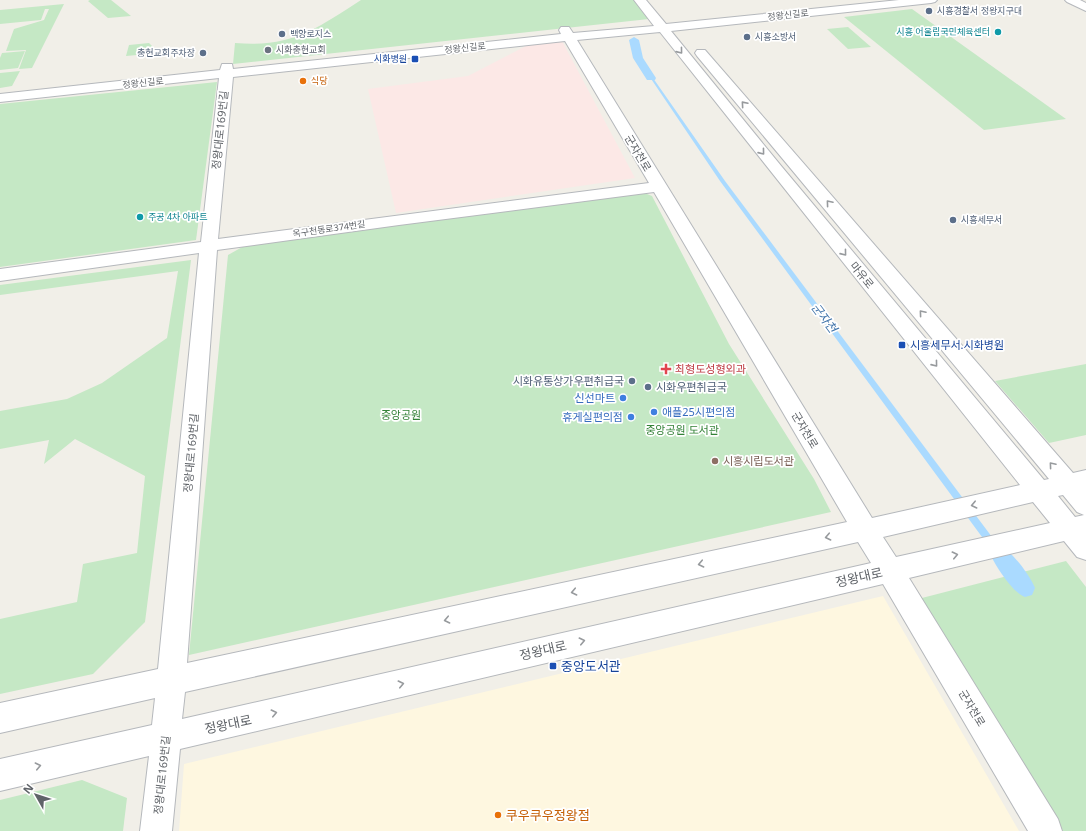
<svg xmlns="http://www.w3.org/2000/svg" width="1086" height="831" viewBox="0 0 1086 831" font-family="'Noto Sans','Noto Sans KR',sans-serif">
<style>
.commercial{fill:#fef7e0}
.medical{fill:#fce8e6}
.green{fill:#c5e8c5}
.water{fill:#aadaff}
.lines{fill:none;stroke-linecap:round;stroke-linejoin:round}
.canal{fill:#aadaff;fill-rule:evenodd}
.minor-casing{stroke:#b5b8bc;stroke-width:2}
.minor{fill:#fff;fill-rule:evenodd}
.oneway{stroke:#979a9d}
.service-dot{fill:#5c6f8a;stroke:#fff;stroke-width:1.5}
.culture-dot{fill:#0f9aa8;stroke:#fff;stroke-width:1.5}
.worship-dot{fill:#6b7280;stroke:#fff;stroke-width:1.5}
.transit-dot{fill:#1a4fb4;stroke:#fff;stroke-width:1.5}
.food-dot{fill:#e8710a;stroke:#fff;stroke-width:1.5}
.health-dot{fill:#e0444e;stroke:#fff;stroke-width:1.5}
.shop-dot{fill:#3f7fe0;stroke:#fff;stroke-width:1.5}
.education-dot{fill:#8d6e63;stroke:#fff;stroke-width:1.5}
.labels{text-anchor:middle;stroke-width:3.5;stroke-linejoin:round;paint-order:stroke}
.far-service-label{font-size:9px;fill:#4e5e75;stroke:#fff;text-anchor:start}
.far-street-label{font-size:9px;fill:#5f6368;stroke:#fff}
.far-culture-label{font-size:9px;fill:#0d838f;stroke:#fff;text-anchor:end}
.far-worship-label{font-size:9px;fill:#5b616d;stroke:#fff;text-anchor:start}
.far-transit-label{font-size:9px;fill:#164399;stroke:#fff;text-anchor:end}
.far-food-label{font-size:9px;fill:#c56008;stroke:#fff;text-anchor:start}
.street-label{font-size:11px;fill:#5f6368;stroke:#fff}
.transit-label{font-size:11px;fill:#164399;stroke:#fff;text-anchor:start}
.health-label{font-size:11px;fill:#be3a42;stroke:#fff;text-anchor:start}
.service-label{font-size:11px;fill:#4e5e75;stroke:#fff;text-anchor:end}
.shop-label{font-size:11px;fill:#366cbe;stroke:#fff;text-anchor:end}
.park-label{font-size:11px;fill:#348238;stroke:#fff}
.education-label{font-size:11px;fill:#785e54;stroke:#fff;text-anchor:start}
.water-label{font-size:12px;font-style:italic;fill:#4174aa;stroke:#fff}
.near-street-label{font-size:13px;fill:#5f6368;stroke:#fff}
.near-transit-label{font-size:13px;fill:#164399;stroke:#fff;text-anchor:start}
.near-food-label{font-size:13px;fill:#c56008;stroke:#fff;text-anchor:start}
</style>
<rect width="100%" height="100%" fill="#f1efe8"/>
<path class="commercial" d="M 883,596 L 1019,831 L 179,831 L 184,764 Z"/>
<path class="medical" d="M 562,41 L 635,178 L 396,213 L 368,89 L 468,76 L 528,45 Z"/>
<g class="green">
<path d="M 90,0 L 111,0 L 131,16 L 108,18 L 88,1 Z"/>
<path d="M 361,0 L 635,0 L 649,19 L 233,64 L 235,43 C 291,48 316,29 361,0 Z"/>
<path d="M 64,4 L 32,68 L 19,69 L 26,50 L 6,51 L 14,29 L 44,20 L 49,9 L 45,9 L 41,20 L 0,24 L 0,10 Z"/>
<path d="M 912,9 L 1066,119 L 984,130 L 844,17 Z"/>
<path d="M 848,27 L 871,47 L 848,49 L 827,29 Z"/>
<path d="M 149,43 L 159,53 L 126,56 L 129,45 Z"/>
<path d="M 25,51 L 18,68 L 0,70 L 0,58 L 2,53 Z"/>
<path d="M 20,71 L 12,86 L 0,88 L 0,73 Z"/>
<path d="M 217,82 L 196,240 L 0,267 L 0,104 Z"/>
<path d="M 642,192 L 652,196 L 729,344 L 814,479 L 831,512 L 189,655 L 228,255 L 244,246 Z"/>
<path d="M 191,260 L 145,622 L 93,674 L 0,694 L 0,619 L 77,602 L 83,564 L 137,553 L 145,476 L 75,439 L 44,464 L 49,440 L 0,449 L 0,411 L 67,399 L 102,383 L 167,338 L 178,271 L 0,295 L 0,285 Z"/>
<path d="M 1086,364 L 1086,435 L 1049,443 L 995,381 Z"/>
<path d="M 1066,561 L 1086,587 L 1086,831 L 1063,831 L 918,599 Z"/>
<path d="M 82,780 L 127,798 L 123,831 L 0,831 L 0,800 Z"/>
</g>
<path class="water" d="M 637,58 L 639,58 L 725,181 L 1019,573 L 1010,575 L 720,181 Z"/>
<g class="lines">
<g class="canal">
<path d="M 634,37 L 639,40 L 643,58 L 656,78 L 655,80 L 647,80 L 633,58 L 629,40 Z"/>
<path d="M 1001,547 C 1013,552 1030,576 1035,588 L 1032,595 L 1025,597 C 1013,593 997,568 991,556 L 994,550 Z"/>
</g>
<g class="minor-casing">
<g id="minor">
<path d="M 634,0 L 646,0 L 666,24 L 899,0 L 937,0 L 935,2 L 931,3 L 671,31 L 782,167 L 1044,480 L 1049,479 L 697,56 L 695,53 L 697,50 L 705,50 L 1073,473 L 1086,470 L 1086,560 L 1077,557 L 1064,541 L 909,578 L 1058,819 L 1062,831 L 1028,831 L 883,584 L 180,749 L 172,831 L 140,831 L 149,756 L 0,791 L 0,759 L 152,725 L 155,698 L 0,733 L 0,703 L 158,669 L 199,253 L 0,281 L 0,269 L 201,242 L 219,78 L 0,102 L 0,94 L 220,70 L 222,64 L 232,64 L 233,69 L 561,34 L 559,30 L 561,27 L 569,27 L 573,33 L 654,26 ZM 660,32 L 1020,485 L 872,518 L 577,40 ZM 565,41 L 649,183 L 218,239 L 233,77 ZM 654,192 L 847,522 L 187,663 L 217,250 L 399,225 ZM 1063,495 L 1077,512 L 1084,515 L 1075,517 L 1058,496 ZM 1033,502 L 1050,523 L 896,557 L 883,537 ZM 858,542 L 871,563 L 182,719 L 185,692 Z"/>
<path d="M 1065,0 L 1080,0 L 1086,3 L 1086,11 L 1067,2 Z"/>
</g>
</g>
<use href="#minor" class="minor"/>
</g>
<defs><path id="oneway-chevron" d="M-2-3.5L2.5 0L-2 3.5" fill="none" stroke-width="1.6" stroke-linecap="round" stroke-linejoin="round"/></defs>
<g class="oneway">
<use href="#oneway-chevron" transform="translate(680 51) rotate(51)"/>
<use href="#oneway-chevron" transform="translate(744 104) rotate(-131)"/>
<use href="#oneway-chevron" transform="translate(762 152) rotate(51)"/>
<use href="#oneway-chevron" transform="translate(829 203) rotate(-130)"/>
<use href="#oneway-chevron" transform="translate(844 253) rotate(51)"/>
<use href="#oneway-chevron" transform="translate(922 313) rotate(-130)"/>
<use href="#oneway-chevron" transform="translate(935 364) rotate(51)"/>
<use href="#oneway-chevron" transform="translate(1052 465) rotate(-130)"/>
<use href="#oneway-chevron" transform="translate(974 505) rotate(167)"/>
<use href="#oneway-chevron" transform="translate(828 537) rotate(168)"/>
<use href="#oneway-chevron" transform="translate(955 555) rotate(-13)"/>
<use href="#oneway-chevron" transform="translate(701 564) rotate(168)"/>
<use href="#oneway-chevron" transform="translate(574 592) rotate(168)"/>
<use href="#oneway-chevron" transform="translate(447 620) rotate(168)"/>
<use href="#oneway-chevron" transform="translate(582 641) rotate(-13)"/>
<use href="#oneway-chevron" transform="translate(401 684) rotate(-13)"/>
<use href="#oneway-chevron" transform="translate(274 713) rotate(-13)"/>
<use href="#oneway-chevron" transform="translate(38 766) rotate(-13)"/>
</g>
<g class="service-dot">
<circle cx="929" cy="11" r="4"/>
<circle cx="282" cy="34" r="4"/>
<circle cx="747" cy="37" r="4"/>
<circle cx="203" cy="53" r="4"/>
<circle cx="953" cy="220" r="4"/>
<circle cx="632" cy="381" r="4"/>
<circle cx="648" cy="387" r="4"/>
</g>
<g class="culture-dot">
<circle cx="998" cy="32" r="4"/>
<circle cx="140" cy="217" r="4"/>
</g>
<circle class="worship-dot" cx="268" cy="50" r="4"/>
<g class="transit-dot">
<rect x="411" y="55" width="8" height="8" rx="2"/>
<rect x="898" y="341" width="8" height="8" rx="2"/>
<rect x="549" y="662" width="8" height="8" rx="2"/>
</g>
<g class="food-dot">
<circle cx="303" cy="81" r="4"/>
<circle cx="498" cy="815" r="4"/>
</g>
<path class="health-dot" d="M664 363h4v4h4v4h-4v4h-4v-4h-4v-4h4z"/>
<g class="shop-dot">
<circle cx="623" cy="398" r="4"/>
<circle cx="654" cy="412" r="4"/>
<circle cx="631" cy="417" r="4"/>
</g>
<circle class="education-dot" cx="715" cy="461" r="4"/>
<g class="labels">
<g class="far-service-label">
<text x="937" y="14">시흥경찰서 정왕지구대</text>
<text x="290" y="37">백양로지스</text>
<text x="755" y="40">시흥소방서</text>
<text x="195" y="56" text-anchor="end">충현교회주차장</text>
<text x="961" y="223">시흥세무서</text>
</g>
<g class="far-street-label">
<text transform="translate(788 15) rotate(-6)" y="3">정왕신길로</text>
<text transform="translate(465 48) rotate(-6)" y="3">정왕신길로</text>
<text transform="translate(143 83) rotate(-6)" y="3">정왕신길로</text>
<text transform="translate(329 229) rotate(-8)" y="3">옥구천동로374번길</text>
</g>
<g class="far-culture-label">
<text x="990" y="35">시흥 어울림국민체육센터</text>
<text x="148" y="220" text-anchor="start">주공 4차 아파트</text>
</g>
<g class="far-worship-label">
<text x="276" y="53">시화충현교회</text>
</g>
<g class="far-transit-label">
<text x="407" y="62">시화병원</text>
</g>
<g class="far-food-label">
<text x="311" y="84">식당</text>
</g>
<g class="street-label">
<text transform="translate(220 130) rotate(-84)" y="4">정왕대로169번길</text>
<text transform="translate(638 153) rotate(59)" y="4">군자천로</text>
<text transform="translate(862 275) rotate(51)" y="4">마유로</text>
<text transform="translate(805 430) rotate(59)" y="4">군자천로</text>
<text transform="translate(191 453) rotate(-85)" y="4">정왕대로169번길</text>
<text transform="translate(972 708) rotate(59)" y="4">군자천로</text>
<text transform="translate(162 775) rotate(-84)" y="4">정왕대로169번길</text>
</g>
<g class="transit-label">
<text x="910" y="349">시흥세무서.시화병원</text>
</g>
<g class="health-label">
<text x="675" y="373">최형도성형외과</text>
</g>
<g class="service-label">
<text x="624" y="385">시화유통상가우편취급국</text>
<text x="656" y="391" text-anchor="start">시화우편취급국</text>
</g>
<g class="shop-label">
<text x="615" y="402">신선마트</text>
<text x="662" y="416" text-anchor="start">애플25시편의점</text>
<text x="623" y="421">휴게실편의점</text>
</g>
<g class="park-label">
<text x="401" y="419">중앙공원</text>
<text x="682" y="434">중앙공원 도서관</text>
</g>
<g class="education-label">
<text x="723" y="465">시흥시립도서관</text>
</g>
<g class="water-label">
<text transform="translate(824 318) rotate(53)" y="4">군자천</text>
</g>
<g class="near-street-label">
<text transform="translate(859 577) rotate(-13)" y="5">정왕대로</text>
<text transform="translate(543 650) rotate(-13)" y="5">정왕대로</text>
<text transform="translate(228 724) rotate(-12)" y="5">정왕대로</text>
</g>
<g class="near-transit-label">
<text x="561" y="671">중앙도서관</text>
</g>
<g class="near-food-label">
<text x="506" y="820">쿠우쿠우정왕점</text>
</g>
</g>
<g transform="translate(36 795) rotate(309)" stroke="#ffffff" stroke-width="3" paint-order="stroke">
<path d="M0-3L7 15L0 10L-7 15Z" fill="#5f6368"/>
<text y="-6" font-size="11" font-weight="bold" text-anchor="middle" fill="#5f6368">N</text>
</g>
</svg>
